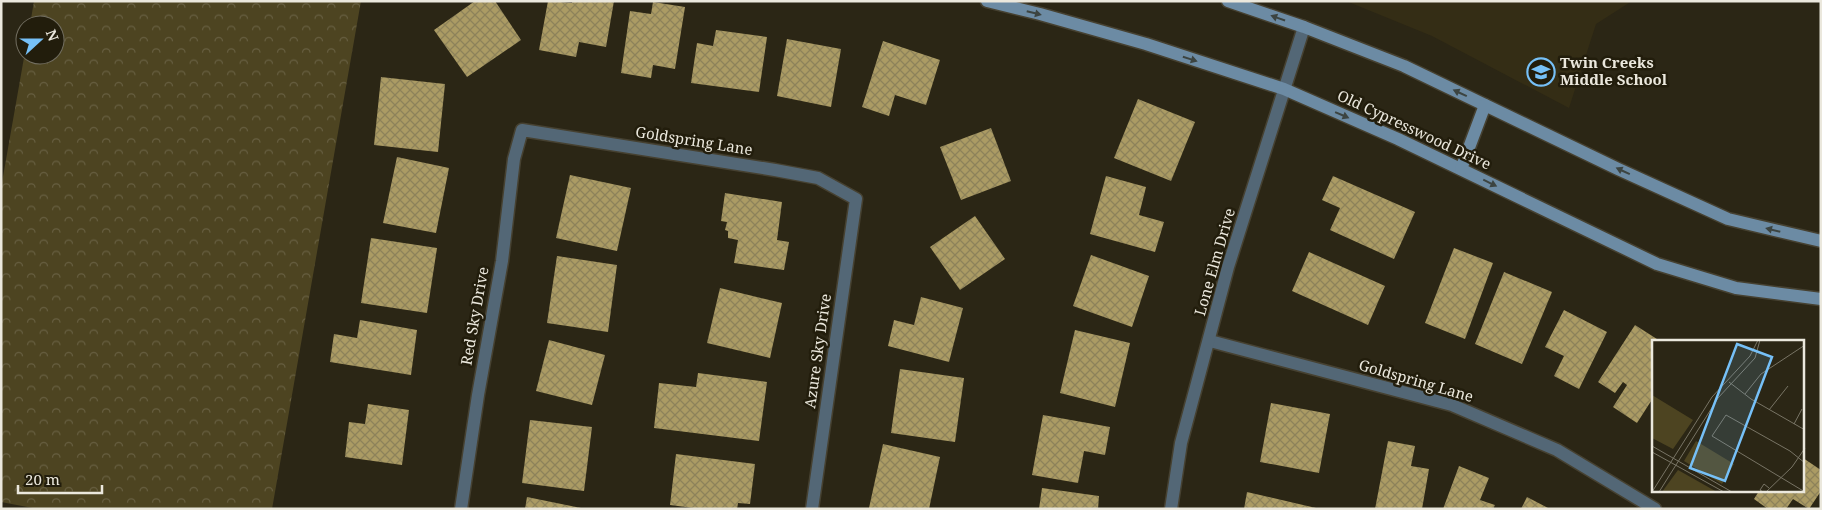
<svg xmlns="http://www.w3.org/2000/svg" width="1822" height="510" viewBox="0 0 1822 510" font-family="'Noto Serif',serif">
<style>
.built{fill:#342d15}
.forest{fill:url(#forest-crowns)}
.building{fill:url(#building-cross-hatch)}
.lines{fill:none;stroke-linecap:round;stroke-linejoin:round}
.street-casing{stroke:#464131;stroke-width:15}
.secondary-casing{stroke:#464131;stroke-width:15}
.street{stroke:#536776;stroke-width:12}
.secondary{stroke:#6c8ba4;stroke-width:12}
.oneway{fill:#3c4441}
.labels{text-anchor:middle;stroke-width:5;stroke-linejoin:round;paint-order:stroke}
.poi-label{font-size:15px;font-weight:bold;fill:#ebe8dd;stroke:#221d0c;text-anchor:start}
.street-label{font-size:15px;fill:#ebe8dd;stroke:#221d0c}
.inset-road{fill:none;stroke:#787465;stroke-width:1}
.view{fill:#76c0f7;fill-opacity:0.15;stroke:#76c0f7;stroke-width:2.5}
.inset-edge{fill:none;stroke:#ebe8dd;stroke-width:2.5}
</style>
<defs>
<pattern id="forest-crowns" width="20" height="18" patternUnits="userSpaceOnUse" patternTransform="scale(1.25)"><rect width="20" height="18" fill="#4d4421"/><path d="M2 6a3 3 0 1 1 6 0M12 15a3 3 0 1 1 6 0" fill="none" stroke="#675f41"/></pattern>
<pattern id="building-cross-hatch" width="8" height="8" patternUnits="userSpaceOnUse" patternTransform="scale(1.25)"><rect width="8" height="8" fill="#ab9b64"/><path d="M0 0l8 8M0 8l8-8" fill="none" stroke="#8d825a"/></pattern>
</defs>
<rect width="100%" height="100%" fill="#2b2615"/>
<path class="built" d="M 1346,1 L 1632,1 L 1596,24 L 1569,108 L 1432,36 Z"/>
<path class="forest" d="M 34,1 L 361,1 L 272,509 L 38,509 L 1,502 L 1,188 L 25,52 L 25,55 L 55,55 L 55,25 L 30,25 Z"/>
<g class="building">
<path d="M 475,1 L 495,1 L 521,40 L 467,77 L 434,30 Z"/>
<path d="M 548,1 L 572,3 L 572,1 L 614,1 L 606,47 L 579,42 L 576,57 L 539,50 Z"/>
<path d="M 653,2 L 685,7 L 675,69 L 653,65 L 651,78 L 621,73 L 630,11 L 651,14 Z"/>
<path d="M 716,30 L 767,37 L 759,92 L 691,83 L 697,43 L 713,46 Z"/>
<path d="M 787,39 L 841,49 L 831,107 L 777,96 Z"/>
<path d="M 883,41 L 940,60 L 926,105 L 895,95 L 889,116 L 862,107 Z"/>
<path d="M 381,77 L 445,84 L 438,152 L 374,145 Z"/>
<path d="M 1138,99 L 1195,122 L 1171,181 L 1114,158 Z"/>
<path d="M 991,128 L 1011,181 L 961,200 L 940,147 Z"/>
<path d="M 397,157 L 449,168 L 436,233 L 383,223 Z"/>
<path d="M 570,175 L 631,188 L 617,251 L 556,238 Z"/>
<path d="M 1106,176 L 1146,187 L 1139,215 L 1164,222 L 1155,252 L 1090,234 Z"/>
<path d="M 1333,176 L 1415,212 L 1394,259 L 1330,230 L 1340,208 L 1322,200 Z"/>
<path d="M 725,193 L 782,202 L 777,240 L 789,242 L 784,270 L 734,263 L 738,240 L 728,238 L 728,231 L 725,230 L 727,222 L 721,221 Z"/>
<path d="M 975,216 L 1005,259 L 960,290 L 930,247 Z"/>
<path d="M 371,238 L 437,248 L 427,313 L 361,303 Z"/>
<path d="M 1454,248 L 1493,263 L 1465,339 L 1425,323 Z"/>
<path d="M 1309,252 L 1385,286 L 1368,325 L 1292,291 Z"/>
<path d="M 1091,255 L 1149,276 L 1132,327 L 1073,306 Z"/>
<path d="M 557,256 L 617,265 L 608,332 L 547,323 Z"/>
<path d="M 1504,272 L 1552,292 L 1522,364 L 1475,344 Z"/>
<path d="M 720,288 L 782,303 L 770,358 L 707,343 Z"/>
<path d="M 921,297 L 963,308 L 949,362 L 888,346 L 894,320 L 914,325 Z"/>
<path d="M 1564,310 L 1607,332 L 1579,389 L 1554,376 L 1564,356 L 1545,347 Z"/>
<path d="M 360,320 L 417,330 L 411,375 L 330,362 L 334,334 L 357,338 Z"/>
<path d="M 1635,325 L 1660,341 L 1653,341 L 1653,398 L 1637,423 L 1613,407 L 1627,385 L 1623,382 L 1615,393 L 1598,382 Z"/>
<path d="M 1075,330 L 1130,343 L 1115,407 L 1060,393 Z"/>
<path d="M 549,340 L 605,355 L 592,405 L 536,391 Z"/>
<path d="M 900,369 L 964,378 L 955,442 L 891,433 Z"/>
<path d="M 698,373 L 767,382 L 759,441 L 654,428 L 659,383 L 696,387 Z"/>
<path d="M 1271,403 L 1330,414 L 1319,473 L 1260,462 Z"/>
<path d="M 368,404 L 409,410 L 402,465 L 345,457 L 349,422 L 365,424 Z"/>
<path d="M 1043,415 L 1110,427 L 1105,455 L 1084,451 L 1078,483 L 1032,475 Z"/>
<path d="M 530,420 L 592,427 L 584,491 L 522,483 Z"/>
<path d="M 1388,441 L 1415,446 L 1411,466 L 1429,469 L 1422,509 L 1375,509 Z"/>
<path d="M 883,444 L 940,457 L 929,509 L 869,508 Z"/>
<path d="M 676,454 L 755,464 L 750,504 L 738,503 L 737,509 L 701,509 L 670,505 Z"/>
<path d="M 1803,458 L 1821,470 L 1821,491 L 1809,509 L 1793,499 L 1786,509 L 1768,509 L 1754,499 L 1759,491 L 1803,491 Z"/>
<path d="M 1459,466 L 1489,478 L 1480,500 L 1495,505 L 1493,509 L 1443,509 Z"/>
<path d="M 1042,488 L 1099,496 L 1098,509 L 1039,509 Z"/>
<path d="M 1247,492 L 1316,508 L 1316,509 L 1244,509 Z"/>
<path d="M 527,497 L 581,508 L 581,509 L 525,509 Z"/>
<path d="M 1527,497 L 1550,509 L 1521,509 Z"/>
</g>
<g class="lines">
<g class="street-casing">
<g id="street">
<path d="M 1210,341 L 1452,405 L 1557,450 L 1655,509"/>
<path d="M 461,509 L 478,395 L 502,261 L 514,159 L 522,130 L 775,170 L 818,178 L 856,199 L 812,509"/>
<path d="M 1171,509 L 1181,443 L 1228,267 L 1304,27"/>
</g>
</g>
<g class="secondary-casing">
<g id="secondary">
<path d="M 987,1 L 1040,14 L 1146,44 L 1284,89 L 1398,139 L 1657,264 L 1736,288 L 1821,299"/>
<path d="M 1228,1 L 1304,27 L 1404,66 L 1618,169 L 1728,219 L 1821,241"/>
<path d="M 1461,169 L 1485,105"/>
</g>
</g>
<use href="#street" class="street"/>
<use href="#secondary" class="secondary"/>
</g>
<defs><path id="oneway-solid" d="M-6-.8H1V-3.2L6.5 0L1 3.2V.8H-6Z" transform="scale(1.25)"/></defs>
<g class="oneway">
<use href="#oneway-solid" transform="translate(1034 13) rotate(14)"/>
<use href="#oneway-solid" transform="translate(1278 18) rotate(-161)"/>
<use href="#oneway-solid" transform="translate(1190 59) rotate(18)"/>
<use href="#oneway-solid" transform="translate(1460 93) rotate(-155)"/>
<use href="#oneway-solid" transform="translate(1342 115) rotate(23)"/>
<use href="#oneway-solid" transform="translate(1623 171) rotate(-155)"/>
<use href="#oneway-solid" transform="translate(1490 183) rotate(26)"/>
<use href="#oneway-solid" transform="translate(1773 230) rotate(-166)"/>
</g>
<defs>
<g id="school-ring" transform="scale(1.4375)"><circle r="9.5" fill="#221d0c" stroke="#76c0f7" stroke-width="1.5"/><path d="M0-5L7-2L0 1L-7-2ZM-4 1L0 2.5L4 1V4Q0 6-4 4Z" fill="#76c0f7"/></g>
</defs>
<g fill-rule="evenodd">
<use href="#school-ring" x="1541" y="72"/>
</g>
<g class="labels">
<g class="poi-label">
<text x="1560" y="68">Twin Creeks<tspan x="1560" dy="17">Middle School</tspan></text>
</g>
<g class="street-label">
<text transform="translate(1414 130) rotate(25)" y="5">Old Cypresswood Drive</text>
<text transform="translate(694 141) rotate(9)" y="5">Goldspring Lane</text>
<text transform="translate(1215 262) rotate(-74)" y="5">Lone Elm Drive</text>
<text transform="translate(475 316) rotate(-80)" y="5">Red Sky Drive</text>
<text transform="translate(818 351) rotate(-82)" y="5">Azure Sky Drive</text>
<text transform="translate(1416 381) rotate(16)" y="5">Goldspring Lane</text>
</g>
</g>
<g transform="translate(1652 340)">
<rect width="152" height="152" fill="#2b2615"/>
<path d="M 0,55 L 41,80 L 21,109 L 0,98 ZM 44,101 L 82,124 L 70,144 L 32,121 ZM 26,130 L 65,152 L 10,152 Z" fill="#4d4421"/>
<path class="inset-road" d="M 77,42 L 99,59 L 153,90M 93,54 L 109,34 L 153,5M 117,70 L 136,46M 142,84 L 150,69M 0,106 L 80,152M 0,112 L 72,152M 153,123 L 138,111 L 74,75 L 60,96 L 153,152M 0,152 L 60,57 L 98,16 L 106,0M 7,152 L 66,58 L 103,18 L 108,0M 111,152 L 108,150 L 112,144 L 117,148M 114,152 L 140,127 L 153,108"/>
<path class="view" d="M 85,4 L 120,17 L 73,141 L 38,128 Z"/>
<rect width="152" height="152" class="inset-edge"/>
</g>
<rect width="1822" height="510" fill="none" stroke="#ebe8dd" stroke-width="5"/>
<g transform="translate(40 40) rotate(69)"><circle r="24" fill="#221d0c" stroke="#726e60"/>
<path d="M0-4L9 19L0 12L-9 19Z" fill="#76c0f7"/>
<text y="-8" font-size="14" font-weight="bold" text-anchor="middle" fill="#ebe8dd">N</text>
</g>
<path d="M18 485v8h84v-8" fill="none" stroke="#ebe8dd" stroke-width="2.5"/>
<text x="25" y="485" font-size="15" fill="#ebe8dd" stroke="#221d0c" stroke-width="4" paint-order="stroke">20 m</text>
</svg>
